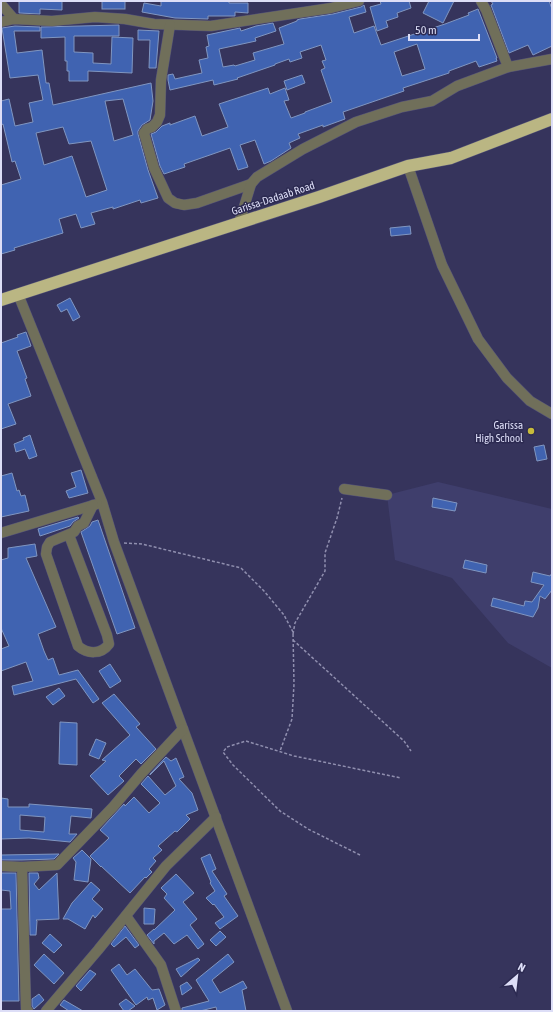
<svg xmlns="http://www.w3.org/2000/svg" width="553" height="1012" viewBox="0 0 553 1012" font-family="'Asap Condensed',sans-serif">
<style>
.built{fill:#3f3e6c}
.building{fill:#4063b1;stroke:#8096c1;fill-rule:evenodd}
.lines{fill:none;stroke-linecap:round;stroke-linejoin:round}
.minor-casing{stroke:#545378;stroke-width:11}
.highway-casing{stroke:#545378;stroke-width:13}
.path{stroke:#908faf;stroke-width:1.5;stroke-dasharray:3 2;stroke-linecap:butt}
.minor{stroke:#706f5a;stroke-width:10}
.highway{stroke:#bab683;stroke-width:12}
.poi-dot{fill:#c7bb3b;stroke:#2c2a51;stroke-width:1.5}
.labels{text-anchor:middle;stroke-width:3;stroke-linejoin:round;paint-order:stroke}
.street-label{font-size:11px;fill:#dddef7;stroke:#2c2a51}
.poi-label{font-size:11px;fill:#dddef7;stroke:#2c2a51;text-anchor:end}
</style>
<rect width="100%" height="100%" fill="#36345c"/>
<path class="built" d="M 438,482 L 552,509 L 552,668 L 508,643 L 452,578 L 395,560 L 387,495 Z"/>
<g class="building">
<path d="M 19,1 L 62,1 L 62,10 L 40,9 L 40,14 L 19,13 Z"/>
<rect x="102" y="1" width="23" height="8"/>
<path d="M 161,1 L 229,1 L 229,3 L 248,3 L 248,13 L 235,12 L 235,16 L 208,16 L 208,19 L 175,18 L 142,12 L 144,3 L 161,6 Z"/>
<path d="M 380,1 L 409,1 L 411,8 L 397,13 L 398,17 L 386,21 L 388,27 L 377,31 L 370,7 L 381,4 Z"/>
<path d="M 429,1 L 454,1 L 443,23 L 423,13 Z"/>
<path d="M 491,1 L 549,1 L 552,9 L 552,46 L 533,55 L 528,45 L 509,53 L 491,5 L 493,4 Z"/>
<path d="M 364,5 L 366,12 L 349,17 L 354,33 L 374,26 L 381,45 L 445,24 L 469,15 L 468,13 L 478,9 L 497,58 L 496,58 L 497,61 L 479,67 L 476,61 L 449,71 L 449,73 L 403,88 L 404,91 L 343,112 L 345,119 L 323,127 L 323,125 L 298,134 L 300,138 L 289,143 L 291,148 L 271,161 L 264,164 L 255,140 L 240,145 L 248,167 L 238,170 L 230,148 L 184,164 L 185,167 L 164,174 L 160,166 L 151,134 L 156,132 L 162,126 L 170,123 L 170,125 L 195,116 L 202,136 L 228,127 L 219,104 L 268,88 L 270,94 L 285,88 L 289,100 L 284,101 L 291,118 L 305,113 L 305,112 L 332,102 L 321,70 L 325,68 L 322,61 L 326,60 L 321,45 L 300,52 L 302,58 L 290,62 L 289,59 L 275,64 L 275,65 L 237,78 L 238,79 L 214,85 L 213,80 L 170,90 L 168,80 L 168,75 L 173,74 L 175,79 L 202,73 L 199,60 L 208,58 L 206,47 L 209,46 L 207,35 L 240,28 L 241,31 L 256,26 L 273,23 L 276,31 L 255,38 L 256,41 L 219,49 L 223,67 L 234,65 L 235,66 L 255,60 L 253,53 L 284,44 L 279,28 L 297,21 L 297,20 L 300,19 L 333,14 L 361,7 ZM 417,44 L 425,69 L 402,76 L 394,52 Z"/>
<path d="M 119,25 L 119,36 L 74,36 L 74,52 L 93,53 L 93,63 L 111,64 L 112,37 L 133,38 L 132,73 L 88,71 L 88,81 L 69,81 L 69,71 L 67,71 L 67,61 L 65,61 L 65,37 L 41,38 L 41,27 Z"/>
<path d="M 15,26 L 40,27 L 40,31 L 14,31 L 17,53 L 42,50 L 46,83 L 49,83 L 53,105 L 151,83 L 153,101 L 150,120 L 142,125 L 138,131 L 138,134 L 148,170 L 158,198 L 141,203 L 140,200 L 113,209 L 113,207 L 91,213 L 95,224 L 81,228 L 76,214 L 59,219 L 63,233 L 14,248 L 15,250 L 1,254 L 1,185 L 21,179 L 15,161 L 12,162 L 3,124 L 1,125 L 1,101 L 9,99 L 15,126 L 33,122 L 29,103 L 43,100 L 38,75 L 10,78 L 2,28 ZM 123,99 L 133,135 L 114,141 L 105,101 ZM 63,127 L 69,144 L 91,141 L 107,190 L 86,197 L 72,156 L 44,165 L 36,133 Z"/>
<path d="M 138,30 L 159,31 L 156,68 L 149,68 L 150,40 L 138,40 Z"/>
<path d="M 302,75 L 305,83 L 287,90 L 284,81 Z"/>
<path d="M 410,226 L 411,234 L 391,236 L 390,228 Z"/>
<path d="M 70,298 L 80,317 L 73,321 L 67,309 L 61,312 L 57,305 Z"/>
<path d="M 26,332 L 31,346 L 17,351 L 27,378 L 25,379 L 31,396 L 8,404 L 16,424 L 1,429 L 1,343 L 18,337 L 17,335 Z"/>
<path d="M 30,435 L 37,456 L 29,459 L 25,449 L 16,452 L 14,444 L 24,440 L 23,438 Z"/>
<path d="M 544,445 L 547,459 L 537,461 L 534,447 Z"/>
<path d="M 81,470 L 88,493 L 69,498 L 66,491 L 76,487 L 71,473 Z"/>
<path d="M 12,473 L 17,491 L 19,490 L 21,496 L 25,495 L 29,511 L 1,517 L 1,476 Z"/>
<path d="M 433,498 L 457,503 L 455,511 L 432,507 Z"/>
<path d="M 78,517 L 79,518 L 73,522 L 70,526 L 40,536 L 38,529 Z"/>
<path d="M 98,520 L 135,628 L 117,634 L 81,532 L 90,526 L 92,522 Z"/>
<path d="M 35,544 L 37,556 L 26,558 L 56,627 L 38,634 L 44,651 L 48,660 L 53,658 L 59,675 L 78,670 L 99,699 L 93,703 L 76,679 L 14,695 L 12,686 L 33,681 L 26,662 L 1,671 L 1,649 L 9,646 L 1,628 L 1,560 L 8,558 L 8,548 Z"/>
<path d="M 465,560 L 487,565 L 486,573 L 463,568 Z"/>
<path d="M 533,572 L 550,576 L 552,573 L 552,590 L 545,599 L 540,596 L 538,608 L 533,617 L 491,606 L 493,598 L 524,606 L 525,601 L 532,602 L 544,585 L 531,582 Z"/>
<path d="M 110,664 L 121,681 L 110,688 L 99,671 Z"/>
<path d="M 59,688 L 65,696 L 53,705 L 46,697 Z"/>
<path d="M 114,694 L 140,724 L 136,727 L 156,749 L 141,764 L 136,759 L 119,776 L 124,781 L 108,795 L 90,776 L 106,761 L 102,760 L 130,735 L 102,703 Z"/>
<path d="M 60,722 L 77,723 L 77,765 L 59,764 Z"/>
<path d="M 96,739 L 106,743 L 99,759 L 89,755 Z"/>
<path d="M 166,757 L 171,761 L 176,758 L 184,777 L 179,779 L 192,793 L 198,810 L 186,815 L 190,819 L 177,832 L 175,831 L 158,846 L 162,850 L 153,858 L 156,861 L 149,869 L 152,872 L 146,878 L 145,877 L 130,893 L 101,866 L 101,867 L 90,856 L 109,838 L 100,830 L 124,804 L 125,806 L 134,797 L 149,813 L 160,803 L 141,784 L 148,776 L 165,795 L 176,786 L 164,761 L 150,775 L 150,774 Z"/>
<path d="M 1,798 L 8,799 L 8,807 L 29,807 L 29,804 L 92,809 L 91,818 L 71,816 L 69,834 L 77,834 L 70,842 L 29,838 L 1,839 ZM 20,815 L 45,817 L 44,832 L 20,830 Z"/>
<path d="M 82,850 L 91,859 L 88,882 L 74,880 L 76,862 L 73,858 Z"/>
<path d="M 59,854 L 54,859 L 22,860 L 1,860 L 1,855 Z"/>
<path d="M 210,854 L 216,869 L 212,871 L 227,894 L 224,896 L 238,916 L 220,929 L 215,923 L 224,917 L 214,904 L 213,905 L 206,898 L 215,891 L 210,883 L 211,882 L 201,858 Z"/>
<path d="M 1,873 L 16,873 L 19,1001 L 1,1001 L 1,909 L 11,909 L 10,891 L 1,890 Z"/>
<path d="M 29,873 L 38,873 L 39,878 L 34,884 L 39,890 L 57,873 L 59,919 L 36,920 L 37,921 L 36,935 L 30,935 Z"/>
<path d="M 176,874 L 194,893 L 183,902 L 197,919 L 190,925 L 204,944 L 198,949 L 187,935 L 174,944 L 164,933 L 154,941 L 154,944 L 147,935 L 154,929 L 154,930 L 175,910 L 164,898 L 167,894 L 161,888 Z"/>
<path d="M 91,882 L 100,890 L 92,899 L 103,909 L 95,918 L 93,915 L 85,929 L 68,919 L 63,919 L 72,903 Z"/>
<path d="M 144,908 L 155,909 L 154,924 L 144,924 Z"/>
<path d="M 125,926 L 139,945 L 135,948 L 126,937 L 114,947 L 111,944 Z"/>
<path d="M 220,931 L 226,937 L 216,946 L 210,940 Z"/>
<path d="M 50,934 L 62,945 L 54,953 L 42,943 Z"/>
<path d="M 44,954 L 64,973 L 54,984 L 34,965 Z"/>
<path d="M 228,954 L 234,962 L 212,980 L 220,993 L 243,981 L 247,988 L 242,990 L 246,1011 L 217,1011 L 216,1007 L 200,1011 L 182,1011 L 182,1008 L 209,1001 L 196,980 Z"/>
<path d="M 198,958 L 200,960 L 181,977 L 176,969 Z"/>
<path d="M 119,964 L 127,975 L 135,969 L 152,990 L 159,989 L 165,1005 L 157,1010 L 153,998 L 148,1000 L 147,997 L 136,1005 L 111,970 Z"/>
<path d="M 90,970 L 96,974 L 81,991 L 76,986 Z"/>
<path d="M 187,982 L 192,988 L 182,995 L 180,986 Z"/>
<path d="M 39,994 L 44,1000 L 34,1009 L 32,1006 L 32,999 Z"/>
<path d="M 126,999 L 135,1006 L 128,1011 L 124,1011 L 119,1004 Z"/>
<path d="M 64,1000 L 83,1011 L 69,1011 L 60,1005 Z"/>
</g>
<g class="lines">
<g class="minor-casing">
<g id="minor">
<path d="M 481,1 L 486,10 L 508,67"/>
<path d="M 1,4 L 14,19"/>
<path d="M 1,22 L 14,19 L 52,21 L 95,17 L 125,19 L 154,24 L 211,26 L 331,8 L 359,1"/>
<path d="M 170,25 L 161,80 L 160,115 L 157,122 L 152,127 L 147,129 L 144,133 L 154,168 L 168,198 L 175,203 L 184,205 L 197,203 L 251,184"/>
<path d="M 408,166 L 442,265 L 478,339 L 507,378 L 530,401 L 552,414"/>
<path d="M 239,223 L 251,184 L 257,177 L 303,149 L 356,122 L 402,107 L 432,101 L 457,86 L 508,67 L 552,59"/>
<path d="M 18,294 L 102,502 L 114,542 L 287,1011"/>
<path d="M 344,489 L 387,495"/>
<path d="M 1,533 L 97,504"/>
<path d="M 69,535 L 107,635 L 109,644 C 101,655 87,654 78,646 L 46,554 L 47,547 L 50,542 L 74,532 L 78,526 L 84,523 L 93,505"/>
<path d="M 1,866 L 22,867 L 57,865 L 113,807 L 141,774 L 183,729"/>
<path d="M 22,867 L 26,1009 L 28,1011"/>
<path d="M 126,916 L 161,965 L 176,1011"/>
<path d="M 46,1011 L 98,950 L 166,866 L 216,817"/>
</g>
</g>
<g class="highway-casing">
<path id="highway" d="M 1,300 L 319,197 L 408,166 L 451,158 L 552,119"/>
</g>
<g class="path">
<path d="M 124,543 L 142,544 L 241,568 L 264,591 L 284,615 L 293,632 L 294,684 L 292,719 L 280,751"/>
<path d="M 293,634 L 295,623 L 325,571 L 325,553 L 337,518 L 342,498"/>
<path d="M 293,640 L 404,741 L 411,751"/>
<path d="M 360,855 L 308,829 L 280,811 L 233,765 L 223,752 L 227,747 L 246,741 L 294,756 L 401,778"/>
</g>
<use href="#minor" class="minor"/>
<use href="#highway" class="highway"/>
</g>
<circle class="poi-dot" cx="531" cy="431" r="4"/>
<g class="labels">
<g class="street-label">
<text transform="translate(273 198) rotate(-18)" y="4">Garissa-Dadaab Road</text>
</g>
<g class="poi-label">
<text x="523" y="429">Garissa<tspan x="523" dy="13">High School</tspan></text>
</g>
</g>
<rect width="553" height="1012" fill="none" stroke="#dddef7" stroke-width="4"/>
<g transform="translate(517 976) rotate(28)" stroke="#2c2a51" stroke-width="3" paint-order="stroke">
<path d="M0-3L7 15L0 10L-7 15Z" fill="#dddef7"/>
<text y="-6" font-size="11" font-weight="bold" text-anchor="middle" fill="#dddef7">N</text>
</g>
<path d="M409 34v6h70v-6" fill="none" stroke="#dddef7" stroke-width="2"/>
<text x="415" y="34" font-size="12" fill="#dddef7" stroke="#2c2a51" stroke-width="3" paint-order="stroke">50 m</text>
</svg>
